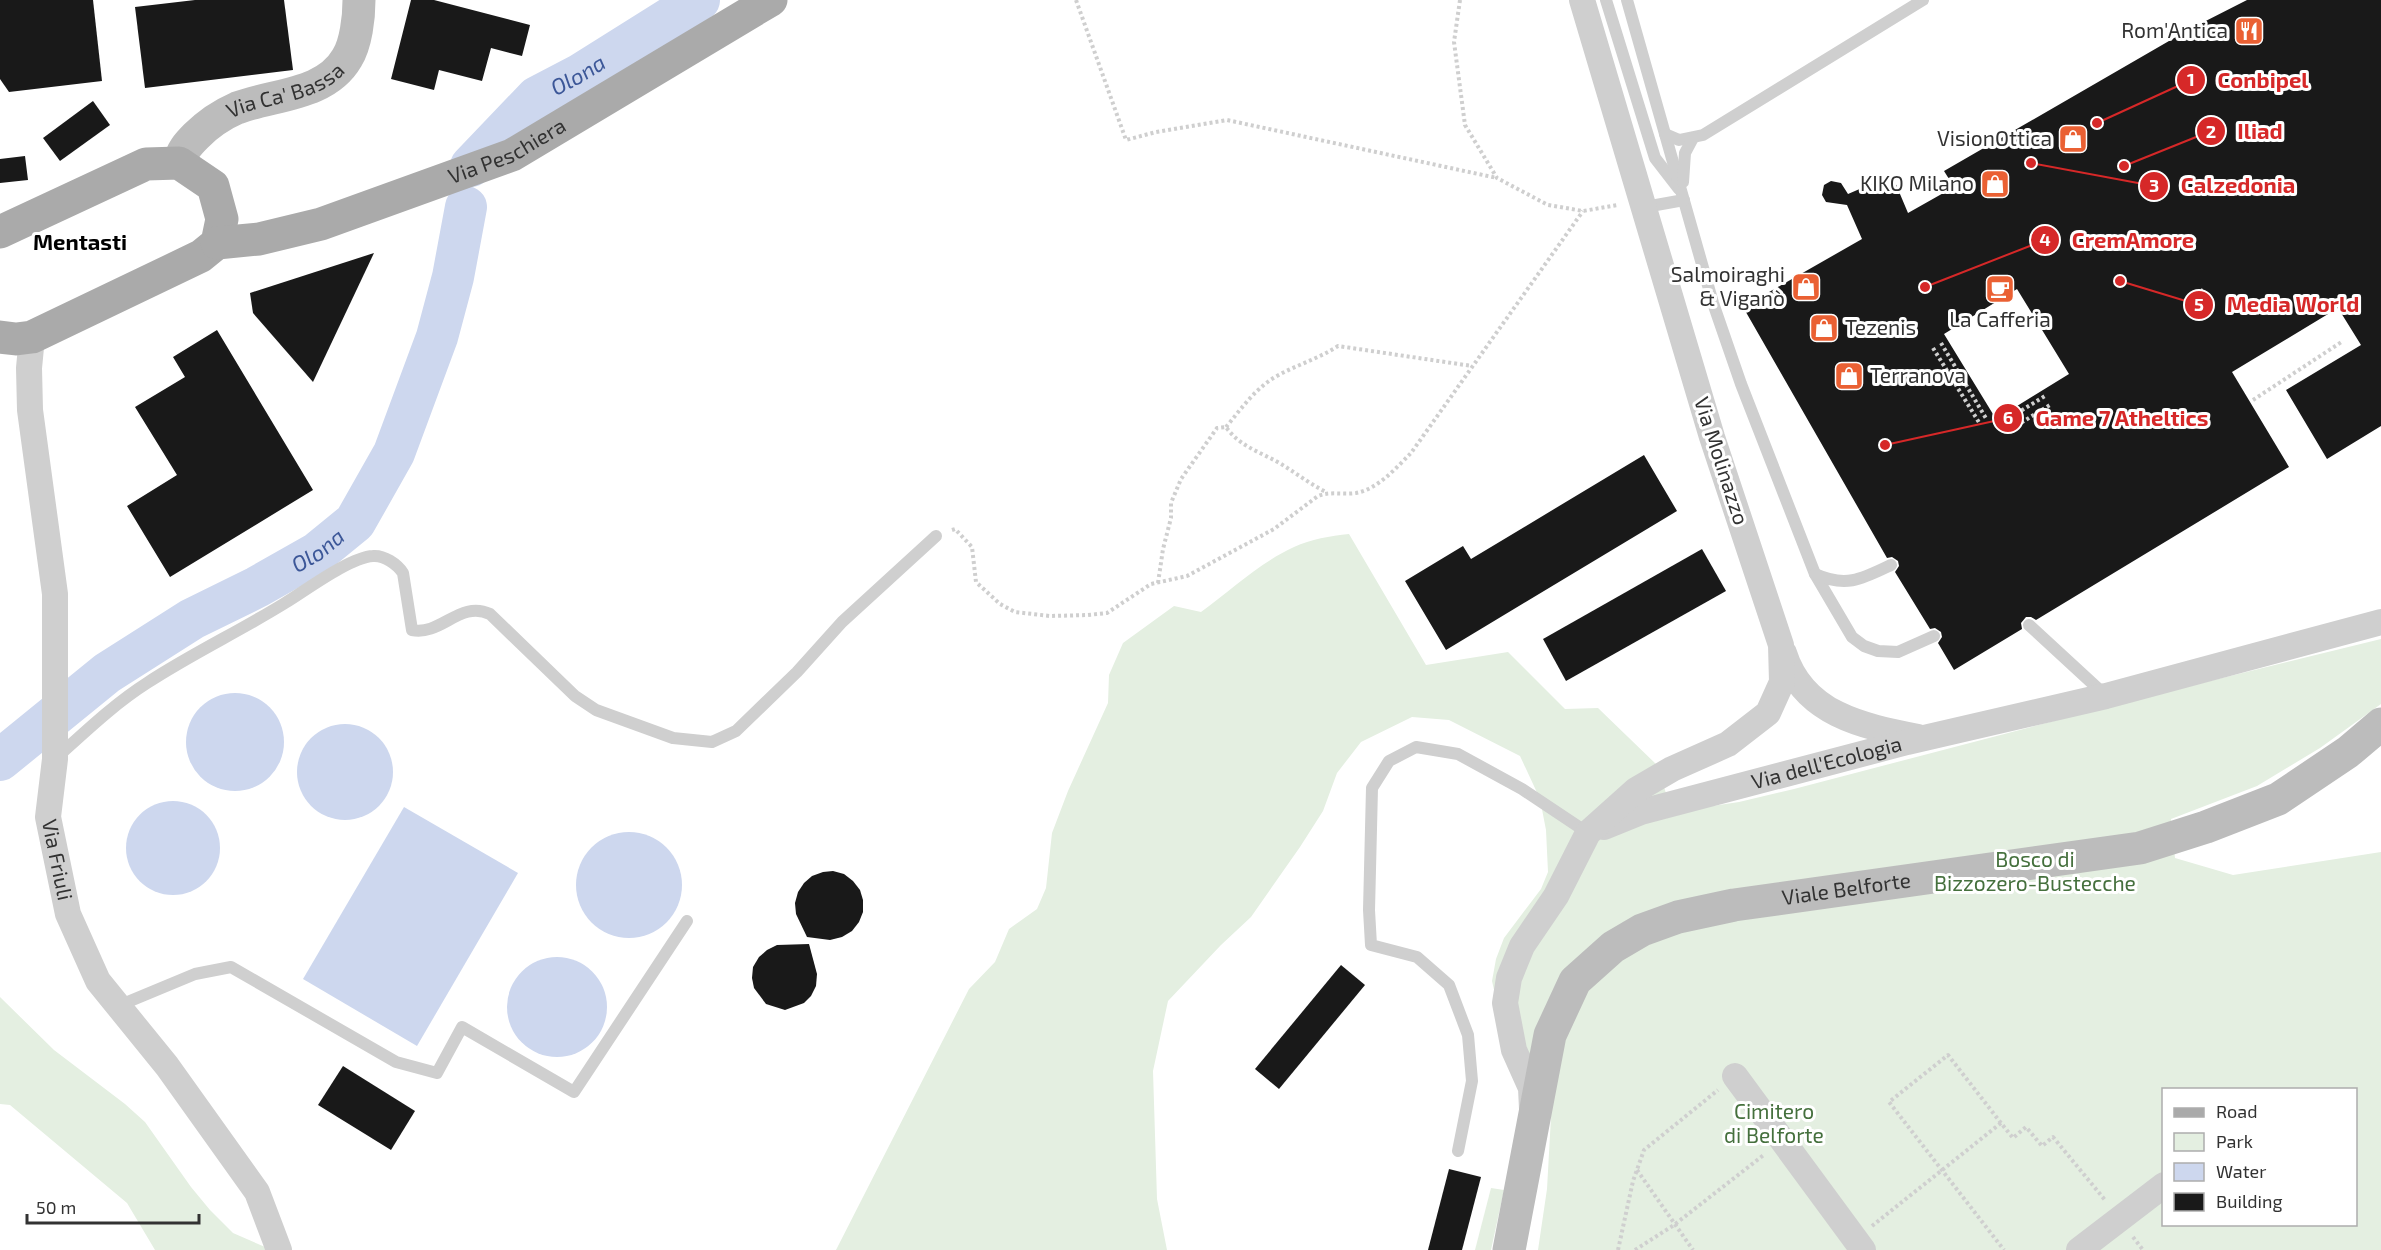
<svg xmlns="http://www.w3.org/2000/svg" width="2381" height="1250" viewBox="0 0 2381 1250" font-family="'Exo 2',sans-serif">
<style>
.green{fill:#e4efe1;fill-rule:evenodd}
.water{fill:#cdd7ee}
.lines{fill:none;stroke-linecap:round;stroke-linejoin:round}
.river{stroke:#cdd7ee;stroke-width:42}
.building{fill:#191919;fill-rule:evenodd}
.path{stroke:#cfcfcf;stroke-width:4;stroke-dasharray:3 3;stroke-linecap:butt}
.lane{stroke:#cfcfcf;stroke-width:12}
.street{stroke:#cfcfcf;stroke-width:26}
.secondary{stroke:#bcbcbc;stroke-width:33}
.primary{stroke:#aaa;stroke-width:33}
.labels{text-anchor:middle;stroke-width:6;stroke-linejoin:round;paint-order:stroke}
.poi-label{font-size:21px;fill:#323232;stroke:#fff;text-anchor:end}
.street-label{font-size:21px;fill:#323232;stroke:#fff}
.park-label{font-size:21px;fill:#45703d;stroke:#fff}
.water-label{font-size:22px;font-style:italic;fill:#3c5798;stroke:#fff}
.neighbourhood-label{font-size:22px;font-weight:bold;fill:#000;stroke:#fff}
.leader{fill:none;stroke:#d62828;stroke-width:2}
.callout-dot{fill:#d62828;stroke:#fff;stroke-width:2}
.mark-label{font-size:18px;text-anchor:middle;font-weight:bold;fill:#fff}
.callout-label{font-size:22px;text-anchor:middle;font-weight:bold;fill:#d62828;stroke:#fff;stroke-width:6;stroke-linejoin:round;paint-order:stroke}
</style>
<rect width="100%" height="100%" fill="#fff"/>
<g class="green">
<path d="M 1349,534 L 1426,665 L 1508,652 L 1565,709 L 1598,708 L 1657,765 L 1672,812 L 1739,802 L 1794,789 L 2153,695 L 2381,639 L 2381,704 L 2320,748 L 2257,786 L 2171,819 L 2175,858 L 2233,875 L 2381,852 L 2381,1250 L 1538,1250 L 1547,1189 L 1551,1117 L 1548,1096 L 1497,1003 L 1492,981 L 1496,959 L 1504,938 L 1541,889 L 1548,872 L 1546,830 L 1540,799 L 1520,756 L 1449,720 L 1412,717 L 1361,742 L 1337,773 L 1323,811 L 1300,847 L 1251,917 L 1221,945 L 1168,1001 L 1153,1071 L 1157,1199 L 1167,1250 L 836,1250 L 969,989 L 995,962 L 1009,929 L 1037,909 L 1046,888 L 1052,833 L 1068,791 L 1108,703 L 1109,675 L 1123,643 L 1174,606 L 1201,612 C 1231,590 1259,563 1294,547 C 1311,539 1330,536 1349,534 ZM 2164,1090 L 2356,1090 L 2356,1224 L 2164,1224 Z"/>
<path d="M 0,997 L 54,1050 L 125,1104 L 145,1122 L 191,1187 L 210,1210 L 233,1233 L 272,1250 L 155,1250 L 127,1203 L 10,1105 L 0,1104 Z"/>
<path d="M 1491,1188 L 1504,1190 L 1491,1250 L 1475,1250 Z"/>
</g>
<g class="water">
<circle cx="235" cy="742" r="49"/>
<circle cx="345" cy="772" r="48"/>
<circle cx="173" cy="848" r="47"/>
<path d="M 404,807 L 518,873 L 417,1046 L 303,979 Z"/>
<circle cx="629" cy="885" r="53"/>
<circle cx="557" cy="1007" r="50"/>
</g>
<g class="lines">
<g class="river">
<path id="s1" d="M 471,166 L 537,97 L 581,74 L 699,0"/>
<path id="s2" d="M 0,760 L 107,673 L 192,619 L 257,587 L 317,553 L 355,522 L 394,453 L 437,337 L 453,277 L 466,207"/>
</g>
</g>
<g class="building">
<path d="M 0,0 L 93,0 L 102,81 L 9,92 L 0,79 Z"/>
<path d="M 195,0 L 284,0 L 293,70 L 145,88 L 135,7 Z"/>
<path d="M 411,0 L 434,0 L 530,25 L 522,56 L 491,48 L 482,81 L 439,70 L 434,90 L 391,79 Z"/>
<path d="M 2247,0 L 2381,0 L 2381,426 L 2327,459 L 2286,390 L 2361,345 L 2338,308 L 2232,372 L 2289,467 L 2036,620 L 2031,617 L 2026,617 L 2021,623 L 2022,629 L 1954,670 L 1938,643 L 1942,637 L 1941,632 L 1935,628 L 1930,629 L 1895,572 L 1899,566 L 1898,561 L 1892,557 L 1887,558 L 1743,307 L 1862,239 L 1847,205 L 1826,202 L 1822,195 L 1824,185 L 1831,181 L 1841,183 L 1848,194 L 1892,175 L 1908,213 L 1954,187 L 1944,171 L 2188,30 ZM 2017,289 L 2069,374 L 1996,419 L 1944,334 Z"/>
<path d="M 93,101 L 110,125 L 60,161 L 43,138 Z"/>
<path d="M 25,156 L 28,180 L 0,183 L 0,159 Z"/>
<path d="M 374,253 L 313,382 L 253,313 L 250,293 Z"/>
<path d="M 217,330 L 313,490 L 170,577 L 127,506 L 177,475 L 135,407 L 185,377 L 173,357 Z"/>
<path d="M 1644,455 L 1677,511 L 1446,650 L 1405,581 L 1463,546 L 1471,559 Z"/>
<path d="M 1702,549 L 1726,591 L 1566,681 L 1543,639 Z"/>
<path d="M 833,871 L 844,874 L 853,881 L 860,890 L 863,900 L 863,912 L 859,922 L 852,931 L 842,937 L 830,940 L 807,937 L 796,914 L 795,903 L 798,892 L 804,883 L 812,876 L 823,872 Z"/>
<path d="M 809,944 L 817,974 L 816,986 L 811,996 L 804,1003 L 785,1010 L 766,1004 L 754,988 L 752,978 L 753,967 L 759,957 L 767,950 L 777,945 Z"/>
<path d="M 1341,965 L 1365,985 L 1279,1089 L 1255,1069 Z"/>
<path d="M 343,1066 L 415,1111 L 391,1150 L 318,1105 Z"/>
<path d="M 1449,1169 L 1481,1177 L 1462,1250 L 1428,1250 Z"/>
</g>
<g class="lines">
<g class="path">
<path d="M 1076,0 L 1126,140 L 1156,132 L 1227,120 L 1497,178"/>
<path d="M 1460,0 L 1454,42 L 1465,125 L 1497,178 L 1548,205 L 1583,211 L 1618,205"/>
<path d="M 2191,296 L 2203,290"/>
<path d="M 1941,343 L 1987,420"/>
<path d="M 1933,348 L 1980,424"/>
<path d="M 2253,400 L 2343,341"/>
<path d="M 2001,423 L 2045,396"/>
<path d="M 1226,427 C 1241,409 1255,389 1275,377 C 1296,365 1318,359 1338,346 L 1472,366"/>
<path d="M 2006,432 L 2050,405"/>
<path d="M 952,530 L 955,529 L 972,547 L 976,582 L 1000,604 L 1015,612 L 1050,616 L 1088,615 L 1107,613 L 1151,584 L 1187,576 L 1274,529 L 1318,496 C 1330,491 1343,495 1356,493 C 1378,489 1396,468 1411,453 L 1583,211"/>
<path d="M 1158,583 L 1163,549 L 1171,518 L 1171,503 L 1181,479 L 1217,428 L 1226,427 C 1240,447 1261,452 1281,464 C 1296,473 1310,484 1326,492"/>
<path d="M 2001,1123 L 1948,1055 L 1889,1102 L 2004,1250"/>
<path d="M 1637,1170 L 1693,1250"/>
<path d="M 1872,1226 L 2001,1123 L 2013,1138 L 2026,1127 L 2042,1146 L 2053,1137 L 2105,1200"/>
<path d="M 2133,1237 L 2143,1250"/>
<path d="M 1618,1250 L 1633,1181 L 1644,1150 L 1718,1090"/>
<path d="M 1635,1250 L 1674,1225 L 1765,1154"/>
</g>
<g class="lane">
<path d="M 1606,0 L 1655,158 L 1679,189"/>
<path d="M 1627,0 L 1713,303 L 1741,384 L 1815,574 L 1852,637 L 1864,646 L 1878,651 L 1898,652 L 1934,636"/>
<path d="M 1665,134 L 1679,140 L 1703,135 L 1923,0"/>
<path d="M 1683,182 L 1685,153 L 1693,138"/>
<path d="M 1645,207 L 1684,200"/>
<path d="M 1815,574 C 1846,588 1862,579 1891,565"/>
<path d="M 2029,625 L 2105,695"/>
<path d="M 56,758 C 85,732 114,704 147,683 C 191,654 240,631 285,603 C 305,591 350,557 373,556 C 384,555 397,564 403,573 L 412,630 C 441,636 460,600 490,614 L 575,696 L 596,710 L 673,738 L 712,742 L 736,731 L 797,672 L 842,622 L 936,536"/>
<path d="M 118,1006 L 195,974 L 231,967 L 396,1062 L 437,1073 L 462,1027 L 574,1092 L 687,921"/>
<path d="M 1458,1151 L 1472,1081 L 1468,1035 L 1449,985 L 1417,957 L 1371,945 L 1369,910 L 1372,788 L 1389,761 L 1416,747 L 1458,754 L 1522,789 L 1588,833"/>
</g>
<g class="street">
<path id="s3" d="M 32,337 L 29,368 L 30,410 L 55,594 L 55,759 L 48,817 L 68,914 L 98,981 L 167,1066 L 257,1192 L 279,1250"/>
<path d="M 1784,653 C 1803,714 1862,726 1918,737"/>
<path id="s4" d="M 1604,827 L 1641,812 L 1907,742 L 2106,696 L 2381,622"/>
<path d="M 1735,1076 L 1863,1250"/>
<path d="M 1532,1109 L 1531,1088 L 1514,1050 L 1505,1003 L 1509,978 L 1522,946 L 1556,896 L 1588,833 L 1636,790 L 1672,769 L 1728,744 L 1768,713 L 1782,682 L 1781,645 L 1712,437 L 1582,0"/>
<path d="M 2079,1250 L 2164,1185"/>
</g>
<g class="secondary">
<path id="s5" d="M 179,163 C 182,151 187,145 196,136 C 208,124 221,115 237,108 C 273,94 325,96 347,58 C 356,44 359,17 359,0"/>
<path id="s6" d="M 1509,1250 L 1550,1035 L 1575,981 L 1613,947 L 1642,930 L 1678,917 L 1734,905 L 2140,848 L 2206,827 L 2278,799 L 2348,752 L 2381,724"/>
</g>
<g class="primary">
<path d="M 0,232 L 146,164 L 179,163 L 213,186 L 222,219 L 217,243 L 201,256 L 32,337 L 16,339 L 0,337"/>
<path id="s7" d="M 217,243 L 259,239 L 321,224 L 512,155 L 771,0"/>
</g>
</g>
<defs>
<g id="restaurant-square" transform="scale(1.5)"><rect x="-9" y="-9" width="18" height="18" rx="4" fill="#ea6033" stroke="#fff"/><path d="M-5-6h1v4h1v-4h1v4h1v-4h1v5L-1.5 .5V6h-2V.5L-5-1ZM5-6V6H3V1.5H1.5Q1.5-4 5-6Z" fill="#fff"/></g>
<g id="shop-square" transform="scale(1.5)"><rect x="-9" y="-9" width="18" height="18" rx="4" fill="#ea6033" stroke="#fff"/><path d="M-5-2.5h2.3a2.7 3.5 0 0 1 5.4 0H5L5.5 6h-11ZM-1.5-2.5h3a1.5 2.3 0 0 0-3 0Z" fill="#fff"/></g>
<g id="cafe-square" transform="scale(1.5)"><rect x="-9" y="-9" width="18" height="18" rx="4" fill="#ea6033" stroke="#fff"/><path d="M-5.5-4.5H6V0H3Q3 3.5 0 3.5H-2.5Q-5.5 3.5-5.5 0ZM3-3.2v2h1.7v-2ZM-6 4.5H4V6H-6Z" fill="#fff"/></g>
</defs>
<g fill-rule="evenodd">
<use href="#restaurant-square" x="2249" y="31"/>
<use href="#shop-square" x="2073" y="139"/>
<use href="#shop-square" x="1995" y="184"/>
<use href="#shop-square" x="1806" y="287"/>
<use href="#cafe-square" x="2000" y="289"/>
<use href="#shop-square" x="1824" y="328"/>
<use href="#shop-square" x="1849" y="376"/>
</g>
<g class="labels">
<g class="poi-label">
<text x="2228" y="38">Rom'Antica</text>
<text x="2052" y="146">VisionOttica</text>
<text x="1974" y="191">KIKO Milano</text>
<text x="1785" y="282">Salmoiraghi<tspan x="1785" dy="24">&amp; Viganò</tspan></text>
<text x="2000" y="327" text-anchor="middle">La Cafferia</text>
<text x="1845" y="335" text-anchor="start">Tezenis</text>
<text x="1870" y="383" text-anchor="start">Terranova</text>
</g>
<g class="street-label">
<text dy="7" stroke="none"><textPath href="#s5" startOffset="134">Via Ca' Bassa</textPath></text>
<text dy="7" stroke="none"><textPath href="#s7" startOffset="306">Via Peschiera</textPath></text>
<text transform="translate(1721 461) rotate(72)" y="7">Via Molinazzo</text>
<text dy="7" stroke="none"><textPath href="#s4" startOffset="232">Via dell'Ecologia</textPath></text>
<text dy="7" stroke="none"><textPath href="#s3" startOffset="526">Via Friuli</textPath></text>
<text dy="7" stroke="none"><textPath href="#s6" startOffset="572">Viale Belforte</textPath></text>
</g>
<g class="park-label">
<text x="2035" y="867">Bosco di<tspan x="2035" dy="24">Bizzozero-Bustecche</tspan></text>
<text x="1774" y="1119">Cimitero<tspan x="1774" dy="24">di Belforte</tspan></text>
</g>
<g class="water-label">
<text dy="8" stroke="none"><textPath href="#s1" startOffset="142">Olona</textPath></text>
<text dy="8" stroke="none"><textPath href="#s2" startOffset="382">Olona</textPath></text>
</g>
<g class="neighbourhood-label">
<text x="80" y="250">Mentasti</text>
</g>
</g>
<path class="leader" d="M2097 123L2191 80M2124 166L2211 131M2031 163L2154 186M1925 287L2045 240M2120 281L2199 305M1885 445L2008 418"/>
<g class="callout-dot">
<circle cx="2097" cy="123" r="6"/>
<circle cx="2124" cy="166" r="6"/>
<circle cx="2031" cy="163" r="6"/>
<circle cx="1925" cy="287" r="6"/>
<circle cx="2120" cy="281" r="6"/>
<circle cx="1885" cy="445" r="6"/>
<circle cx="2191" cy="80" r="15"/>
<circle cx="2211" cy="131" r="15"/>
<circle cx="2154" cy="186" r="15"/>
<circle cx="2045" cy="240" r="15"/>
<circle cx="2199" cy="305" r="15"/>
<circle cx="2008" cy="418" r="15"/>
</g>
<g class="mark-label">
<text x="2191" y="86">1</text>
<text x="2211" y="138">2</text>
<text x="2154" y="192">3</text>
<text x="2045" y="246">4</text>
<text x="2199" y="311">5</text>
<text x="2008" y="424">6</text>
</g>
<g class="callout-label">
<text x="2263" y="88">Conbipel</text>
<text x="2260" y="139">Iliad</text>
<text x="2238" y="193">Calzedonia</text>
<text x="2133" y="248">CremAmore</text>
<text x="2293" y="312">Media World</text>
<text x="2122" y="426">Game 7 Atheltics</text>
</g>
<rect x="2162" y="1088" width="195" height="138" fill="#ffffff" stroke="#adadad" stroke-width="1.5"/>
<rect x="2174" y="1108" width="30" height="9" fill="#aaaaaa" stroke="#adadad" stroke-width="1.5"/>
<text x="2216" y="1118" font-size="18" fill="#323232">Road</text>
<rect x="2174" y="1133" width="30" height="18" fill="#e4efe1" stroke="#adadad" stroke-width="1.5"/>
<text x="2216" y="1148" font-size="18" fill="#323232">Park</text>
<rect x="2174" y="1163" width="30" height="18" fill="#cdd7ee" stroke="#adadad" stroke-width="1.5"/>
<text x="2216" y="1178" font-size="18" fill="#323232">Water</text>
<rect x="2174" y="1193" width="30" height="18" fill="#191919" stroke="#adadad" stroke-width="1.5"/>
<text x="2216" y="1208" font-size="18" fill="#323232">Building</text>
<path d="M27 1214v9h172v-9" fill="none" stroke="#323232" stroke-width="3"/>
<text x="36" y="1214" font-size="18" fill="#323232" stroke="#ffffff" stroke-width="4.5" paint-order="stroke">50 m</text>
</svg>
